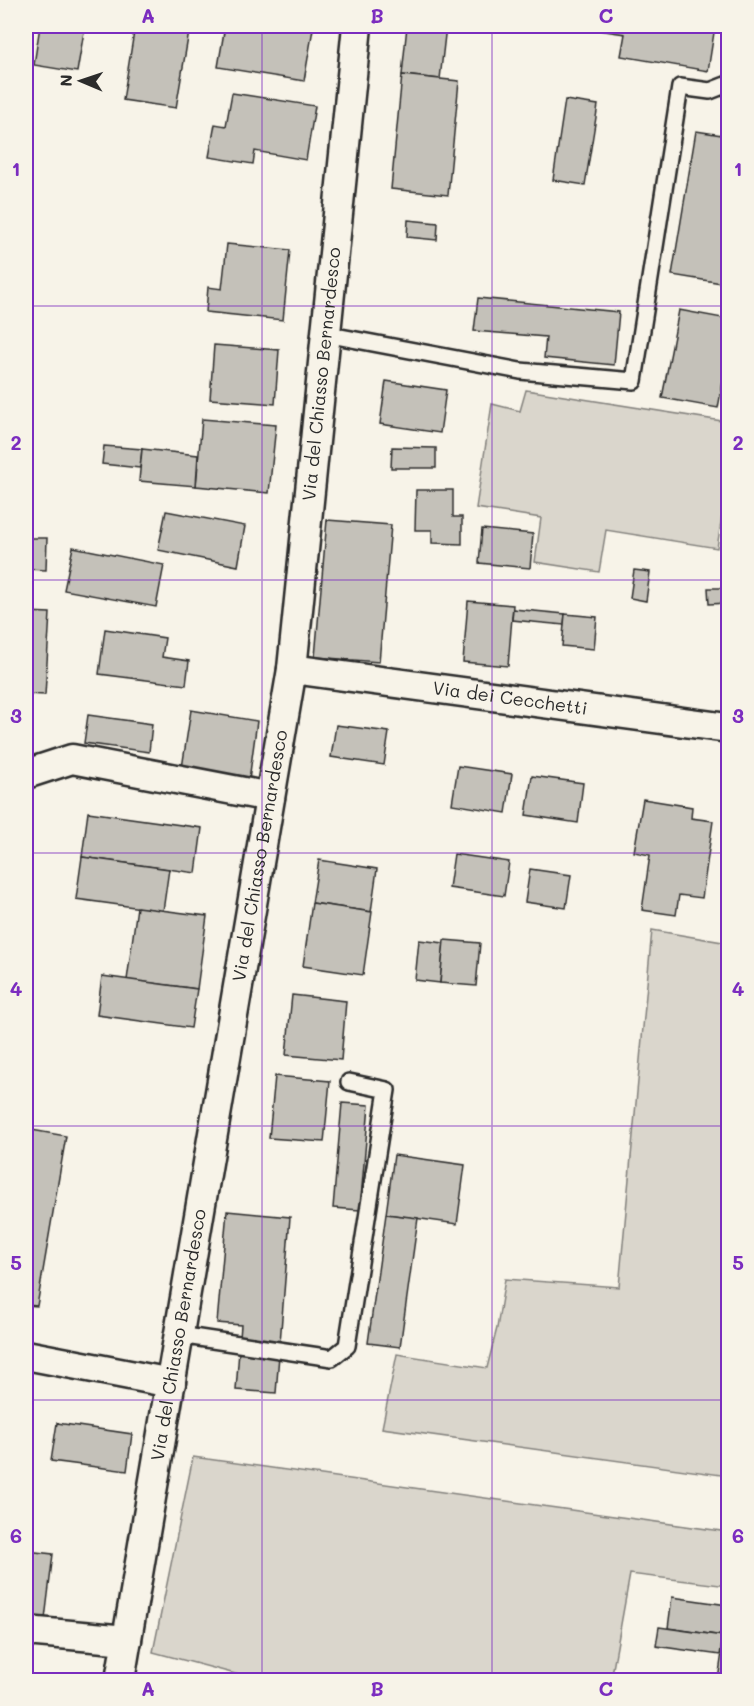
<svg xmlns="http://www.w3.org/2000/svg" width="754" height="1706" viewBox="0 0 754 1706" font-family="Mali,sans-serif">
<style>
.green{fill:#dad6cc;stroke:#82807c;stroke-width:1.5}
.building{fill:#c4c1b9;stroke:#2b2b2b;stroke-width:1.5}
.lines{fill:none;stroke-linecap:round;stroke-linejoin:round}
.service-casing{stroke:#2b2b2b;stroke-width:20}
.minor-casing{stroke:#2b2b2b;stroke-width:33}
.service{stroke:#f7f3e8;stroke-width:15}
.minor{stroke:#f7f3e8;stroke-width:28}
.grid{fill:none;stroke:#7b2cbf;stroke-width:1.5;stroke-opacity:0.55}
.labels{text-anchor:middle;stroke-width:5;stroke-linejoin:round;paint-order:stroke}
.street-label{font-size:18px;fill:#2b2b2b;stroke:#f7f3e8}
.neatline{fill:none;stroke:#7b2cbf;stroke-width:2}
.grid-label{font-size:20px;text-anchor:middle;font-weight:bold;fill:#7b2cbf}
</style>
<rect width="100%" height="100%" fill="#f7f3e8"/>
<filter id="ink" filterUnits="userSpaceOnUse"><feTurbulence type="fractalNoise" baseFrequency=".0167" numOctaves="2"/><feDisplacementMap in="SourceGraphic" scale="12" xChannelSelector="R" yChannelSelector="G"/><feConvolveMatrix kernelMatrix="1 2 1 2 8 2 1 2 1" color-interpolation-filters="sRGB"/></filter>
<g filter="url(#ink)">
<g class="green">
<path d="M 526,390 L 728,422 L 728,476 L 717,548 L 606,530 L 599,572 L 535,562 L 541,518 L 476,508 L 492,404 L 520,411 Z"/>
<path d="M 652,930 L 728,943 L 728,1476 L 382,1428 L 397,1354 L 487,1368 L 497,1328 L 505,1279 L 619,1287 Z"/>
<path d="M 193,1457 L 728,1532 L 728,1586 L 630,1574 L 611,1680 L 258,1680 L 153,1652 Z"/>
</g>
<g class="building">
<path d="M 40,26 L 85,26 L 77,72 L 34,65 Z"/>
<path d="M 135,26 L 190,26 L 176,108 L 123,100 Z"/>
<path d="M 225,26 L 288,26 L 313,29 L 304,81 L 218,67 Z"/>
<path d="M 407,26 L 446,26 L 440,79 L 402,75 Z"/>
<path d="M 571,26 L 715,26 L 708,71 L 621,56 L 625,34 Z"/>
<path d="M 402,75 L 459,81 L 448,195 L 391,189 Z"/>
<path d="M 232,93 L 315,106 L 306,160 L 255,151 L 253,164 L 209,157 L 215,124 L 226,126 Z"/>
<path d="M 565,100 L 598,105 L 585,185 L 553,180 Z"/>
<path d="M 696,131 L 728,136 L 728,284 L 672,275 Z"/>
<path d="M 408,220 L 438,223 L 437,240 L 407,237 Z"/>
<path d="M 227,244 L 290,250 L 283,320 L 206,312 L 208,287 L 222,289 Z"/>
<path d="M 478,298 L 619,312 L 614,365 L 544,358 L 546,337 L 474,331 Z"/>
<path d="M 679,310 L 728,319 L 728,354 L 718,408 L 662,398 Z"/>
<path d="M 214,345 L 279,350 L 275,404 L 210,399 Z"/>
<path d="M 386,381 L 446,390 L 440,433 L 380,424 Z"/>
<path d="M 202,419 L 276,425 L 269,493 L 196,486 Z"/>
<path d="M 104,446 L 142,449 L 140,468 L 102,464 Z"/>
<path d="M 392,447 L 436,448 L 436,468 L 391,468 Z"/>
<path d="M 142,449 L 198,455 L 196,486 L 139,481 Z"/>
<path d="M 416,490 L 453,490 L 453,517 L 462,517 L 462,544 L 432,543 L 432,530 L 415,530 Z"/>
<path d="M 166,511 L 245,526 L 238,566 L 158,550 Z"/>
<path d="M 327,520 L 391,525 L 379,662 L 315,657 Z"/>
<path d="M 482,529 L 533,534 L 530,568 L 479,563 Z"/>
<path d="M 26,538 L 47,538 L 46,570 L 26,569 Z"/>
<path d="M 73,547 L 164,565 L 156,607 L 64,590 Z"/>
<path d="M 634,570 L 650,572 L 646,601 L 630,598 Z"/>
<path d="M 708,588 L 728,588 L 728,603 L 709,604 Z"/>
<path d="M 468,601 L 513,605 L 508,666 L 463,662 Z"/>
<path d="M 513,609 L 565,614 L 564,625 L 512,620 Z"/>
<path d="M 26,612 L 50,613 L 45,695 L 26,694 Z"/>
<path d="M 565,614 L 597,617 L 594,649 L 562,646 Z"/>
<path d="M 105,629 L 165,638 L 162,657 L 189,661 L 186,685 L 99,674 Z"/>
<path d="M 191,710 L 257,721 L 249,780 L 182,768 Z"/>
<path d="M 88,715 L 152,724 L 149,752 L 84,743 Z"/>
<path d="M 336,725 L 389,732 L 384,765 L 331,757 Z"/>
<path d="M 458,766 L 512,774 L 506,813 L 452,804 Z"/>
<path d="M 532,776 L 583,783 L 578,823 L 526,815 Z"/>
<path d="M 643,799 L 692,807 L 691,818 L 713,821 L 702,898 L 679,895 L 676,915 L 642,910 L 650,855 L 634,852 Z"/>
<path d="M 88,812 L 202,828 L 196,873 L 82,857 Z"/>
<path d="M 454,854 L 509,862 L 504,896 L 449,888 Z"/>
<path d="M 82,857 L 169,869 L 163,911 L 76,899 Z"/>
<path d="M 319,860 L 377,869 L 371,912 L 312,903 Z"/>
<path d="M 530,869 L 571,875 L 566,908 L 525,902 Z"/>
<path d="M 312,903 L 372,912 L 363,975 L 303,966 Z"/>
<path d="M 137,907 L 207,916 L 197,989 L 127,980 Z"/>
<path d="M 419,940 L 444,943 L 440,983 L 415,980 Z"/>
<path d="M 444,940 L 480,943 L 476,986 L 440,983 Z"/>
<path d="M 102,976 L 197,989 L 191,1028 L 97,1015 Z"/>
<path d="M 292,995 L 346,1001 L 341,1060 L 286,1055 Z"/>
<path d="M 275,1076 L 330,1081 L 324,1142 L 269,1138 Z"/>
<path d="M 342,1103 L 369,1105 L 360,1210 L 333,1208 Z"/>
<path d="M 26,1129 L 66,1136 L 37,1306 L 26,1305 Z"/>
<path d="M 394,1155 L 465,1165 L 457,1224 L 386,1214 Z"/>
<path d="M 227,1211 L 290,1217 L 276,1393 L 236,1390 L 241,1325 L 217,1323 Z"/>
<path d="M 386,1214 L 418,1218 L 400,1347 L 368,1343 Z"/>
<path d="M 57,1423 L 132,1434 L 127,1471 L 51,1461 Z"/>
<path d="M 26,1551 L 53,1554 L 45,1619 L 26,1616 Z"/>
<path d="M 672,1597 L 727,1605 L 723,1636 L 668,1628 Z"/>
<path d="M 659,1627 L 723,1636 L 720,1655 L 656,1646 Z"/>
<path d="M 724,1639 L 728,1640 L 728,1680 L 718,1680 Z"/>
</g>
<g class="lines">
<g class="service-casing">
<g id="service">
<path d="M 325,334 L 520,371 L 634,381 L 680,87 L 710,91 L 728,84"/>
<path d="M 179,1335 L 332,1358 L 347,1346 L 387,1090 L 349,1082"/>
</g>
</g>
<g class="minor-casing">
<g id="minor">
<path id="s1" d="M 292,669 L 728,728"/>
<path d="M 26,774 L 72,759 L 270,797"/>
<path d="M 26,1355 L 171,1383"/>
<path d="M 26,1631 L 127,1640"/>
<path id="s2" d="M 120,1680 L 292,669 L 357,26"/>
</g>
</g>
<use href="#service" class="service"/>
<use href="#minor" class="minor"/>
</g>
</g>
<path class="grid" d="M 262,26 L 262,1680M 492,26 L 492,1680M 26,306 L 728,306M 26,580 L 728,580M 26,853 L 728,853M 26,1126 L 728,1126M 26,1400 L 728,1400"/>
<g class="labels">
<g class="street-label">
<text dy="6" stroke="none"><textPath href="#s2" startOffset="1322">Via del Chiasso Bernardesco</textPath></text>
<text dy="6" stroke="none"><textPath href="#s1" startOffset="220">Via dei Cecchetti</textPath></text>
<text dy="6" stroke="none"><textPath href="#s2" startOffset="836">Via del Chiasso Bernardesco</textPath></text>
<text dy="6" stroke="none"><textPath href="#s2" startOffset="350">Via del Chiasso Bernardesco</textPath></text>
</g>
</g>
<rect width="754" height="1706" fill="none" stroke="#f7f3e8" stroke-width="66"/>
<g transform="translate(81 81) rotate(272)" stroke="#f7f3e8" stroke-width="4.5" paint-order="stroke">
<path d="M0-4.5L10 22L0 15L-10 22Z" fill="#2b2b2b"/>
<text y="-9" font-size="16" font-weight="bold" text-anchor="middle" fill="#2b2b2b">N</text>
</g>
<rect x="33" y="33" width="688" height="1640" class="neatline"/>
<g class="grid-label">
<text x="148" y="23">A</text>
<text x="377" y="23">B</text>
<text x="606" y="23">C</text>
<text x="16" y="176">1</text>
<text x="738" y="176">1</text>
<text x="16" y="450">2</text>
<text x="738" y="450">2</text>
<text x="16" y="723">3</text>
<text x="738" y="723">3</text>
<text x="16" y="996">4</text>
<text x="738" y="996">4</text>
<text x="16" y="1270">5</text>
<text x="738" y="1270">5</text>
<text x="16" y="1543">6</text>
<text x="738" y="1543">6</text>
<text x="148" y="1696">A</text>
<text x="377" y="1696">B</text>
<text x="606" y="1696">C</text>
</g>
</svg>
